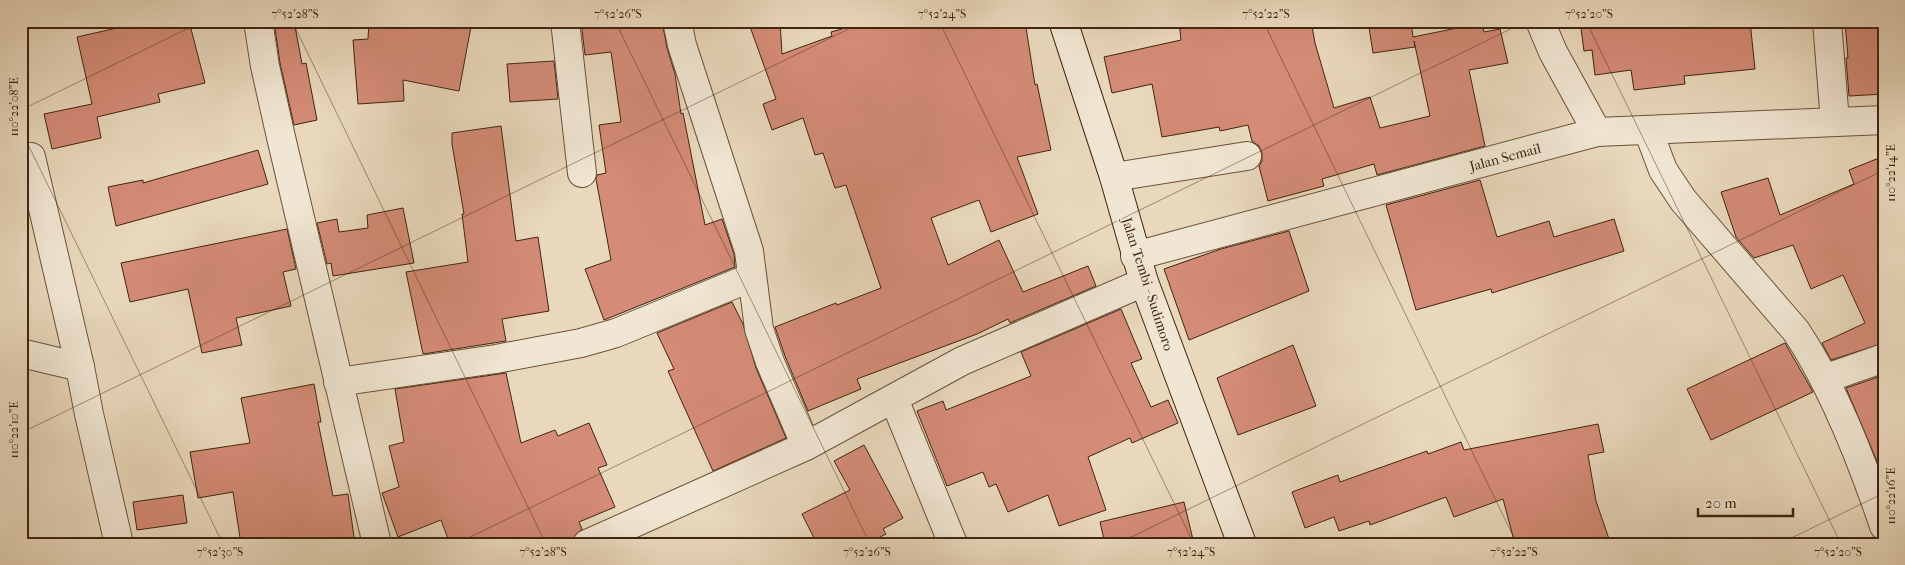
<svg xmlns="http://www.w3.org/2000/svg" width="1905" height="565" viewBox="0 0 1905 565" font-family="'IM FELL French Canon',serif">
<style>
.building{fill:#d48b77;stroke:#40250e}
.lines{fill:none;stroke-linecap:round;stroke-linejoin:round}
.minor-casing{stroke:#6a523a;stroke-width:30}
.tertiary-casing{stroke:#6a523a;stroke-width:30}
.secondary-casing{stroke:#40250e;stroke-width:30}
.minor{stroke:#f1e6d3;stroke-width:28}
.tertiary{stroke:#f1e6d3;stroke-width:28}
.secondary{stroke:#f1e6d3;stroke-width:28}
.ticks{fill:none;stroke:#40250e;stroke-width:1;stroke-opacity:0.45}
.labels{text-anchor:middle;stroke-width:4;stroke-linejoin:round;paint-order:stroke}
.street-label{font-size:14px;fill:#40250e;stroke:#f1e6d3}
.neatline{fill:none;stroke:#40250e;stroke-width:2}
.ticks-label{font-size:12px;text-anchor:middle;fill:#40250e}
</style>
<rect width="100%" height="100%" fill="#e9d8bc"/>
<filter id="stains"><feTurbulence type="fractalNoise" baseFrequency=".004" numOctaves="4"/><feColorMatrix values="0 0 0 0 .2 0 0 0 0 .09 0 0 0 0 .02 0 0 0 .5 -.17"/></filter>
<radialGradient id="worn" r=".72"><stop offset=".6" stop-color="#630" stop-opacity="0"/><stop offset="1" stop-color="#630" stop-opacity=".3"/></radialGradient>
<g class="building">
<path d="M 148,21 L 189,21 L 205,83 L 158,94 L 160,102 L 97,117 L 101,138 L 52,149 L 44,114 L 92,104 L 77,37 Z"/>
<path d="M 274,21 L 294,21 L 302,64 L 306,63 L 317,120 L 294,125 L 280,63 Z"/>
<path d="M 369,21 L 472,21 L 459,91 L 403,80 L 404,101 L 358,104 L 353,40 L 368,39 Z"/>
<path d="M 581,21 L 662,21 L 667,48 L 675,74 L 681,114 L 683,113 L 705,225 L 722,219 L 734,254 L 735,267 L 604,320 L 585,269 L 611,260 L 596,179 L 597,175 L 606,173 L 599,125 L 621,122 L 611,52 L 585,55 Z"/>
<path d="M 748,21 L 780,21 L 782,54 L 832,36 L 831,32 L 842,29 L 840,21 L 1025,21 L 1035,85 L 1037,84 L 1051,150 L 1017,157 L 1038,214 L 991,232 L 979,200 L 931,218 L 948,265 L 999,240 L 1023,292 L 1088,266 L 1096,286 L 1010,323 L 1008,319 L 977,334 L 857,379 L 861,389 L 808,411 L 785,356 L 775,327 L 836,303 L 837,305 L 881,288 L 846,185 L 835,188 L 823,153 L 815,155 L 803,118 L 772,130 L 763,104 L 776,99 Z"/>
<path d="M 1179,21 L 1311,21 L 1315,43 L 1334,108 L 1370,97 L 1380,128 L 1430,116 L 1414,41 L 1415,47 L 1373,53 L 1368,21 L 1411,21 L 1413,37 L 1482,23 L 1484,32 L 1500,29 L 1508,63 L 1469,70 L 1485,146 L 1377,175 L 1374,164 L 1322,179 L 1324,186 L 1268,201 L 1259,166 L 1262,161 L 1262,153 L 1259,146 L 1252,141 L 1248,125 L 1220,131 L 1219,127 L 1162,137 L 1152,84 L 1112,93 L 1104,57 L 1181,40 Z"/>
<path d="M 1580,21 L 1750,21 L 1755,69 L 1684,76 L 1685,84 L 1634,90 L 1631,70 L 1595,75 L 1592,50 L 1584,51 Z"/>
<path d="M 1845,21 L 1884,21 L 1884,94 L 1849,96 L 1846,58 L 1848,58 Z"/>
<path d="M 554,61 L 558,99 L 510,102 L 507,64 Z"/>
<path d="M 501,126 L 516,241 L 538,237 L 549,311 L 502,319 L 506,341 L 423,354 L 406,272 L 468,262 L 462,214 L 464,214 L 452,144 L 452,133 Z"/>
<path d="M 258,150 L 268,184 L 116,226 L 108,187 L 143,180 L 143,183 Z"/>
<path d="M 1884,156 L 1884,343 L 1831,360 L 1822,343 L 1865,323 L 1843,275 L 1811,289 L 1793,245 L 1754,258 L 1736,237 L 1721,192 L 1768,178 L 1780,215 L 1854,184 L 1849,170 Z"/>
<path d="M 1480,180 L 1497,237 L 1549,221 L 1554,237 L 1614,219 L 1624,251 L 1492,293 L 1491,289 L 1416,310 L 1386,205 Z"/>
<path d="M 403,208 L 414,263 L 333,276 L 331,263 L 327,264 L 317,223 L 337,219 L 339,232 L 368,228 L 367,215 Z"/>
<path d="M 287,229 L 296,269 L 283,272 L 291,306 L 236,318 L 242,345 L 202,353 L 188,289 L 130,302 L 121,263 Z"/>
<path d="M 1289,231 L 1309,291 L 1189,340 L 1164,269 L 1221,249 Z"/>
<path d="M 732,302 L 743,324 L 756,368 L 786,438 L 713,471 L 668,371 L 674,369 L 657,333 Z"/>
<path d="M 1121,309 L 1142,359 L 1131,363 L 1151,407 L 1168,400 L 1178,423 L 1132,443 L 1130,438 L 1088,457 L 1106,510 L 1059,526 L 1048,495 L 1008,512 L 996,484 L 989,487 L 983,472 L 947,486 L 917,411 L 943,401 L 946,410 L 1031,376 L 1021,352 Z"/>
<path d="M 1785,343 L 1813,392 L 1711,440 L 1687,389 Z"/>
<path d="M 1293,345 L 1316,406 L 1238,435 L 1217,378 Z"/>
<path d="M 506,373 L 521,443 L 555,430 L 558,436 L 589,423 L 607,465 L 598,468 L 615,507 L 579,522 L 582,529 L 573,538 L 559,544 L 450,544 L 441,520 L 398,537 L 382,493 L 399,487 L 389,446 L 404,442 L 395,389 Z"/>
<path d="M 1884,375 L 1884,478 L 1846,388 Z"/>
<path d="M 314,384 L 321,422 L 318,422 L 333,496 L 348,494 L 355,544 L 241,544 L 233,492 L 198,498 L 190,452 L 250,443 L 241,398 Z"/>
<path d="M 1598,424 L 1604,452 L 1588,455 L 1596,501 L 1609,539 L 1592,544 L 1515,544 L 1503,499 L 1454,517 L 1446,497 L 1370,525 L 1369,521 L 1339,531 L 1334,517 L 1305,528 L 1292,492 L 1338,475 L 1340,482 L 1427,451 L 1428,454 L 1461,442 L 1464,450 Z"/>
<path d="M 864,445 L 903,518 L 883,529 L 886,534 L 866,544 L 817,544 L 802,514 L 850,490 L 834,461 Z"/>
<path d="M 183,495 L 187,523 L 137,530 L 133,502 Z"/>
<path d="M 1184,502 L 1194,544 L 1105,544 L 1100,522 Z"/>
</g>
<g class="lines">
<g class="minor-casing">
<g id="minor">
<path d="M 258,21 L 265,66 L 280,133 L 377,544"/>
<path d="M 565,21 L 582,173"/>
<path d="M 677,21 L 682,45 L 749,251 L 759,329 L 770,362 L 806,446"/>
<path d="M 1540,21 L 1553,52 L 1597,132"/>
<path d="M 1827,21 L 1835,122"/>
<path d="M 1648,130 L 1663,170 L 1683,200 L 1796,331 C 1834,388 1862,461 1884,526"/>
<path d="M 31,157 L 80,367"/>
<path d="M 1114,177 L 1247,156"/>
<path d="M 1135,256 L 1597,132 L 1884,120"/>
<path d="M 21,353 L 80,367 L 89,414 L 119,544"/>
<path d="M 1824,379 L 1884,358"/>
<path d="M 338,382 L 496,359 L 581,343 L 616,333 L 752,277"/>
<path d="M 894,399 L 953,544"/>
</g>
</g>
<g class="tertiary-casing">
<path id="tertiary" d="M 587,544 L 806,446 L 962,361 L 1144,282"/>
</g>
<g class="secondary-casing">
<path id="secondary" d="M 1063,21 L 1114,177 L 1144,282 L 1242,544"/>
</g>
<use href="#minor" class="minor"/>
<use href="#tertiary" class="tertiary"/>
<use href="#secondary" class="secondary"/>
</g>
<path class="ticks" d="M 292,21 L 546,544M 615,21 L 870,544M 939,21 L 1194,544M 1263,21 L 1517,544M 1586,21 L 1841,544M 21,110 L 203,21M 21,130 L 223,544M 21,433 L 865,21M 456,544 L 1527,21M 1117,544 L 1884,170M 1779,544 L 1884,493"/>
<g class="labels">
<g class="street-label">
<text transform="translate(1505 157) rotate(-15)" y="5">Jalan Semail</text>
<text transform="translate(1148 284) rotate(72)" y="5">Jalan Tembi - Sudimoro</text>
</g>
</g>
<rect width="1905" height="565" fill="none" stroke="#e9d8bc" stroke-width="55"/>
<path d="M1698 508v8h95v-8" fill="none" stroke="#40250e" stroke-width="2.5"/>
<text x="1705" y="508" font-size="15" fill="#40250e" stroke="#f1e6d3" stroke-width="4" paint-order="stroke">20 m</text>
<rect x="28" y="28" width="1850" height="510" class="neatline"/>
<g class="ticks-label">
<text x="295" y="18">7°52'28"S</text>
<text x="618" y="18">7°52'26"S</text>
<text x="942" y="18">7°52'24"S</text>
<text x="1266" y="18">7°52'22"S</text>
<text x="1589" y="18">7°52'20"S</text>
<text transform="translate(14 107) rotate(-90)" y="4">110°22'08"E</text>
<text transform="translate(1891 173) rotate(-90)" y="4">110°22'14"E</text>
<text transform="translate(14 430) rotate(-90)" y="4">110°22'10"E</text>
<text transform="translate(1891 496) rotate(-90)" y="4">110°22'16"E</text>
<text x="220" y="556">7°52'30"S</text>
<text x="543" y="556">7°52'28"S</text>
<text x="867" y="556">7°52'26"S</text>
<text x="1191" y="556">7°52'24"S</text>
<text x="1514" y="556">7°52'22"S</text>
<text x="1838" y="556">7°52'20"S</text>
</g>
<rect width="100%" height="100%" filter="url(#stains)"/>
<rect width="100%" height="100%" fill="url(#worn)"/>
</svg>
